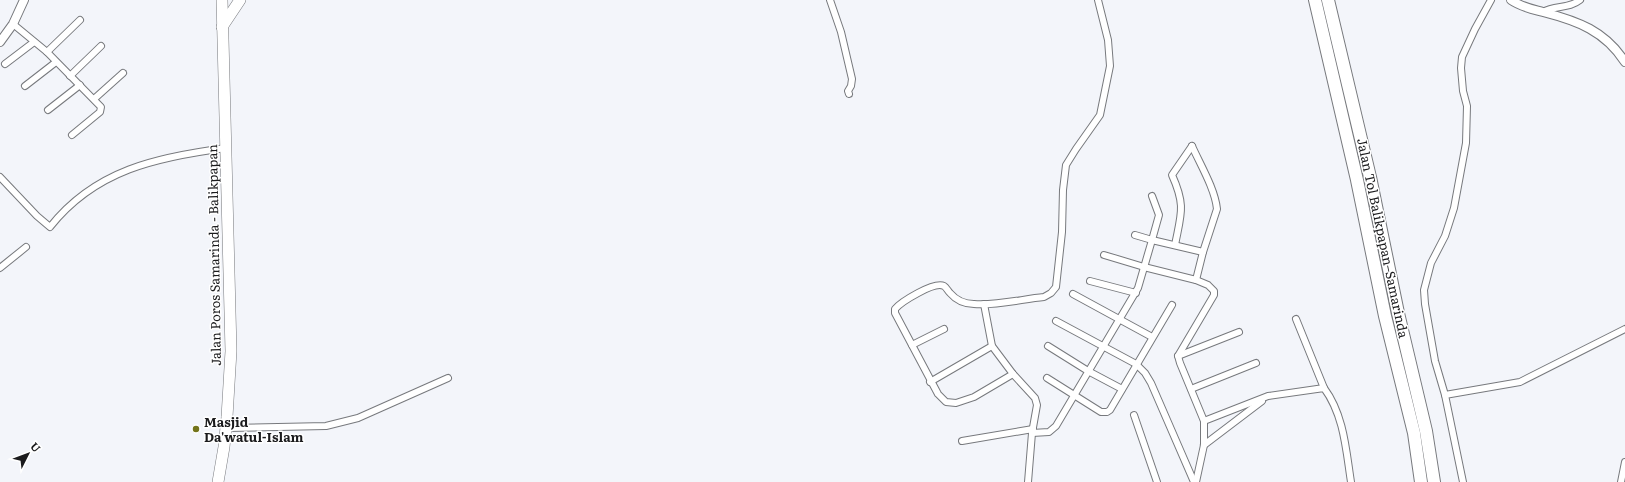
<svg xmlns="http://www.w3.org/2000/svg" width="1625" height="482" viewBox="0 0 1625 482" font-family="Literata,serif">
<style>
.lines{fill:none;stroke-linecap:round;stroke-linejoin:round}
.minor-casing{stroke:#77797d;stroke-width:8}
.tertiary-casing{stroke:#77797d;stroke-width:10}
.trunk-casing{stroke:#77797d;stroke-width:12}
.motorway-casing{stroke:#77797d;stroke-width:14}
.minor{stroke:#fff;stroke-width:6}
.tertiary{stroke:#fff;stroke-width:8}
.trunk{stroke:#fff;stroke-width:11}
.motorway{stroke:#fff;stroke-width:12}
.poi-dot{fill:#73741a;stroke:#fff;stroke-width:1.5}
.labels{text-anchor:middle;stroke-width:3;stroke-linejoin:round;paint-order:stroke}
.street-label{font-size:13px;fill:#1b1b1d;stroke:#fff}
.poi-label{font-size:13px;font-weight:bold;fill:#1b1b1d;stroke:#fff;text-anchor:start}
</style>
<rect width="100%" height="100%" fill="#f3f5fa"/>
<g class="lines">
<g class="minor-casing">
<g id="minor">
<path d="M 830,0 L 841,32 L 852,79 L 851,86 L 848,91 L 849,94"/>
<path d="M 1543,12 C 1555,5 1569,9 1580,0"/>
<path d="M 13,24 L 47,52 L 101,107 L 100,112 L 72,135"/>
<path d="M 47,52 L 80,20"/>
<path d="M 5,64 L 34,42"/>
<path d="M 70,76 L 101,46"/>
<path d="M 25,86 L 56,62"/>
<path d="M 94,99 L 123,73"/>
<path d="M 48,110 L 80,85"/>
<path d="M 0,177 L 37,216 L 50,227 C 95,170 157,157 226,148"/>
<path d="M 1135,235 L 1152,240 L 1159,215 L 1152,196"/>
<path d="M 1175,245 C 1181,214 1186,206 1172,175 L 1192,146"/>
<path d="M 1104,255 L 1144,267 L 1196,280 L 1203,252"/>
<path d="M 0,268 L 26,247"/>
<path d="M 1090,281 L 1136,293"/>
<path d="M 1073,294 L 1152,337"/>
<path d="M 984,304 L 992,346 L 1013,374 L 1035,398 L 1037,405 L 1032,433 L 1028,482"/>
<path d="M 1296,319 L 1324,388"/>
<path d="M 1056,321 L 1136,364 L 1145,373 L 1151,383 L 1194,482"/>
<path d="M 912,345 L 944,329"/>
<path d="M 1048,346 L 1088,371 L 1122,389"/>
<path d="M 1178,356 L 1239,332"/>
<path d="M 1013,374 L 974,397 L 956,403 L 946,402 L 938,394 L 895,313 L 895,309 C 901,302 934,281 944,286 C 946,287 948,291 950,293 C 956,300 964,304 974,304 C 995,306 1023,299 1044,297 L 1051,293 L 1056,287 L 1062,232 L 1063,190 L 1066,165 L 1076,149 L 1100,115 L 1110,66 L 1108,40 L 1098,0"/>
<path d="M 1047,378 L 1101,412 L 1107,412 L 1110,410 L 1172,305"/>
<path d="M 930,382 L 992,346"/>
<path d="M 1191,389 L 1256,363"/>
<path d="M 1445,395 L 1520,382 L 1625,329"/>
<path d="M 1134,415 L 1157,482"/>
<path d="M 1204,421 L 1268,396 L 1324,388 C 1344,415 1346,450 1351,482"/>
<path d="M 226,428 L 326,426 L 358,418 L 448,378"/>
<path d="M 1032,433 L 1049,432 L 1056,426 L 1138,288 L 1152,240 L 1203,252 L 1217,209 C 1215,189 1200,164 1192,146"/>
<path d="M 962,441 L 1033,429"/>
<path d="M 1204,445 L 1262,401"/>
<path d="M 1196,482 L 1204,445 L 1204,421 L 1180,363 L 1178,356 L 1214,295 L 1214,291 L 1208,285 L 1196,280"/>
<path d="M 1463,482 L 1445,395 L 1435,361 L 1425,304 L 1424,290 L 1431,263 L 1445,236 L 1454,208 L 1466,143 L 1467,106 L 1463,91 L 1461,68 L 1462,57 L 1475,29 L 1491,0"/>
<path d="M 1621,482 L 1625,462"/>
</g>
</g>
<g class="tertiary-casing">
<g id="tertiary">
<path d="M 1511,0 C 1521,7 1532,9 1543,12 C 1578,21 1605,31 1625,62"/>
<path d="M 0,42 L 13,24 L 24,0"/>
</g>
</g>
<g class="trunk-casing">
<g id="trunk">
<path d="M 222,27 L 240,0"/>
<path d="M 218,482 L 224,447 L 227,417 L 231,351 L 222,0"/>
</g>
</g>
<g class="motorway-casing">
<g id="motorway">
<path d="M 1315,0 L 1357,180 L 1385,316 L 1414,433 L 1421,482"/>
<path d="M 1328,0 L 1370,177 L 1398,313 L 1426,431 L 1434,482"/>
</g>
</g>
<use href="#minor" class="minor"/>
<use href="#tertiary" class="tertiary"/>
<use href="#trunk" class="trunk"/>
<use href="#motorway" class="motorway"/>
</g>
<circle class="poi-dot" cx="196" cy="429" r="4"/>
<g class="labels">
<g class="street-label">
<text transform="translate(1383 238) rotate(78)" y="5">Jalan Tol Balikpapan–Samarinda</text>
<text transform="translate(214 255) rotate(-91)" y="5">Jalan Poros Samarinda - Balikpapan</text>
</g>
<g class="poi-label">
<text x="204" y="427">Masjid<tspan x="204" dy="15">Da'watul-Islam</tspan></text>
</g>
</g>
<g transform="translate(28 454) rotate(48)" stroke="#ffffff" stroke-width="3" paint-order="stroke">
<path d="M0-3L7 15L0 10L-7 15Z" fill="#1b1b1d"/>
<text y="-6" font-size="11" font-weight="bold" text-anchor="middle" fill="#1b1b1d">U</text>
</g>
</svg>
